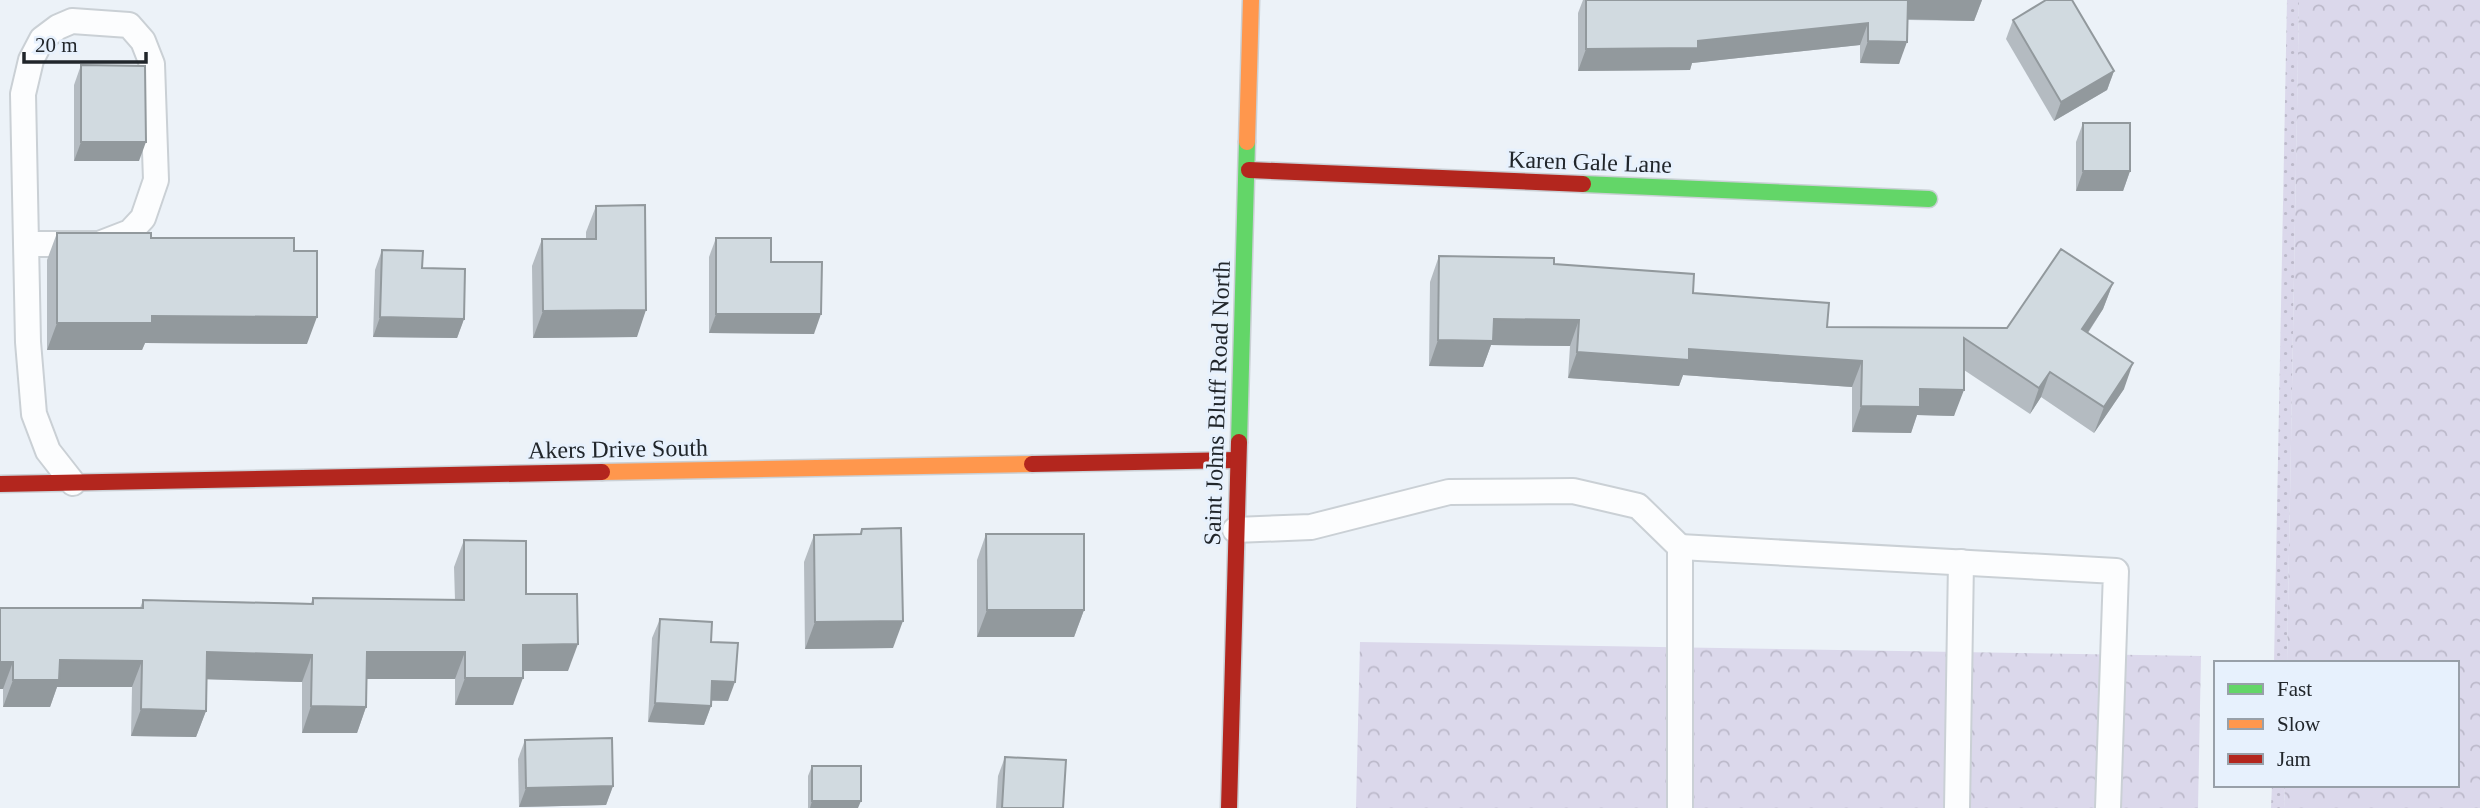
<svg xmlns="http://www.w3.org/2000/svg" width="2480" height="808" viewBox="0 0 2480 808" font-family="Georgia,serif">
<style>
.grass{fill:url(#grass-dots)}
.forest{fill:url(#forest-crowns)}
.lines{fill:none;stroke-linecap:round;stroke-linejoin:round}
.lane-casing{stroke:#cad0d5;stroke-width:28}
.fast-casing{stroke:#cad0d5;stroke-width:19}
.slow-casing{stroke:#cad0d5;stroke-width:19}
.jam-casing{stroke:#cad0d5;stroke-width:19}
.lane{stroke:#fcfdfe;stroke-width:24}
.fast{stroke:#63d668;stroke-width:16}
.slow{stroke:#ff974d;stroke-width:16}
.jam{stroke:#b3261e;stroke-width:16}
.wall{fill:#b4bbc1}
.shaded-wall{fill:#92999d}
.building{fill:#d1dae0;stroke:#92999d;stroke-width:2}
.labels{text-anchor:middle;stroke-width:6;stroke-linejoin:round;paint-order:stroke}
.street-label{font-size:24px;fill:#21262b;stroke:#e7f1fd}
</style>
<defs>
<pattern id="grass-dots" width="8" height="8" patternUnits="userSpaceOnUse" patternTransform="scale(1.75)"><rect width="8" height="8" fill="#dbd8eb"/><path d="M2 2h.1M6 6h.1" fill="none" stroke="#bcb9ca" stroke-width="1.8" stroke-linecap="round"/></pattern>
<pattern id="forest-crowns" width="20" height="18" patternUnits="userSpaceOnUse" patternTransform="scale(1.75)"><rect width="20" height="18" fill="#dbd8eb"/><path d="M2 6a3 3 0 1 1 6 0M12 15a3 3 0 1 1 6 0" fill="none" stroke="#bcb9ca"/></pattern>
</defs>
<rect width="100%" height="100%" fill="#ecf2f8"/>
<g class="grass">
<path d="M 2287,0 L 2299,0 L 2287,663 L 2274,663 Z"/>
<path d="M 2272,785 L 2285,785 L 2284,808 L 2271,808 Z"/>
</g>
<g class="forest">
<path d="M 2299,0 L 2480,0 L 2480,808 L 2284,808 L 2285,785 L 2457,785 L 2457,663 L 2287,663 Z"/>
<path d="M 1360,642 L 2201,656 L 2198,808 L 1356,808 Z"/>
</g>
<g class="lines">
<g class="lane-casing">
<g id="lane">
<path d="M 26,244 L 99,244 L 130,232 L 143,218 L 156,180 L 152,64 L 143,41 L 129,25 L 72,21 L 58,27 L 42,39 L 31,60 L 23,94 L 28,342 L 34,414 L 48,451 L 73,483"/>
<path d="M 1235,530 L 1311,527 L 1449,492 L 1573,491 L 1638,506 L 1680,547 L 1680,808"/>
<path d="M 1680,547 L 2116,571 L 2108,808"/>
<path d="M 1957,808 L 1961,562"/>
</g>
</g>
<g class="fast-casing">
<g id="fast">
<path d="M 1583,184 L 1929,199"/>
<path d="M 1239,442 L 1247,142"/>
</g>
</g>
<g class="slow-casing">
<g id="slow">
<path d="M 1247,142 L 1251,0"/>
<path d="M 602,472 L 1032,464"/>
</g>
</g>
<g class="jam-casing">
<g id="jam">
<path d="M 1249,170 L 1583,184"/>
<path d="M 1032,464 L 1237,460"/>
<path d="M 0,484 L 602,472"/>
<path d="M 1229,808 L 1239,442"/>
</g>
</g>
<use href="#lane" class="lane"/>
<use href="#fast" class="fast"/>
<use href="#slow" class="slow"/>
<use href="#jam" class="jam"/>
</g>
<g class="wall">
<path d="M 1583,0 L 1982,0 L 1974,21 L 1908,20 L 1899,64 L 1860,63 L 1860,45 L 1692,63 L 1690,70 L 1578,71 L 1578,13 Z"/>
<path d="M 2013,20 L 2114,71 L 2107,90 L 2054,121 L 2006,39 Z"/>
<path d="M 81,65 L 139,161 L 74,161 L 74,85 Z"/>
<path d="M 2083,123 L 2130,171 L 2123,191 L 2076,191 L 2076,142 Z"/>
<path d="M 596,206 L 637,337 L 533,338 L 532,266 L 542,239 L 586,239 L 586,232 Z"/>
<path d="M 57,233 L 151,238 L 294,251 L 307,344 L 145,343 L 142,350 L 47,350 L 47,260 Z"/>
<path d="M 716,238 L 771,262 L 814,334 L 709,333 L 709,257 Z"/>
<path d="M 382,250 L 422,268 L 464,319 L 457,338 L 373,337 L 375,270 Z"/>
<path d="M 1439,256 L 1554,264 L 1693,293 L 1827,327 L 2007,328 L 2113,283 L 2103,309 L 2088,333 L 2124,389 L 2094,433 L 2041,397 L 2030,414 L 1964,370 L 1954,416 L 1917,415 L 1911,433 L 1852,432 L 1852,387 L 1683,375 L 1679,386 L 1568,378 L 1570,346 L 1491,345 L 1483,367 L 1429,366 L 1430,282 Z"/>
<path d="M 862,529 L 893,648 L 805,649 L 804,562 L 814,535 L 860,534 Z"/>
<path d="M 986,534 L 1084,610 L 1074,637 L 977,637 L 977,560 Z"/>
<path d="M 464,540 L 526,594 L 568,671 L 523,671 L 513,705 L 455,705 L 455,679 L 367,679 L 366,707 L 357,733 L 302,733 L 302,682 L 206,679 L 206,711 L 196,737 L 131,736 L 132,687 L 57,687 L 50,707 L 3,707 L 3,689 L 0,689 L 0,608 L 140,608 L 143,600 L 311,603 L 313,598 L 455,600 L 454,567 Z"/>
<path d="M 660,619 L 711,642 L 728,701 L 711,701 L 711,706 L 704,725 L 648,722 L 652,638 Z"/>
<path d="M 525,740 L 613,786 L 606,805 L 519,807 L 518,759 Z"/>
<path d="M 1005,757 L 1063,808 L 996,808 L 998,776 Z"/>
<path d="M 812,766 L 858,808 L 808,808 L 808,776 Z"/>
</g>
<g class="shaded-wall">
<path d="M 1907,0 L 1982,0 L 1974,21 L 1900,19 Z"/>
<path d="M 1868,23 L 1860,45 L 1692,63 L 1690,70 L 1578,71 L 1586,49 L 1698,41 Z"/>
<path d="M 1868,41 L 1907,42 L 1899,64 L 1860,63 Z"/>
<path d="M 2114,71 L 2107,90 L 2054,121 L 2061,102 Z"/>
<path d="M 81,142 L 146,142 L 139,161 L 74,161 Z"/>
<path d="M 2083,171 L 2130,171 L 2123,191 L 2076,191 Z"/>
<path d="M 2113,283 L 2103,309 L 2073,355 L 2082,329 Z"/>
<path d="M 646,310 L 637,337 L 533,338 L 543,311 Z"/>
<path d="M 716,314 L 821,314 L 814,334 L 709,333 Z"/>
<path d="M 152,316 L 317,317 L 307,344 L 145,343 L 142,350 L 47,350 L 57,323 Z"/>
<path d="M 380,317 L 464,319 L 457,338 L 373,337 Z"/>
<path d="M 1494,319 L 1579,320 L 1570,346 L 1491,345 L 1483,367 L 1429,366 L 1438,340 Z"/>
<path d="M 1689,349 L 1862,361 L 1852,387 L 1683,375 L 1679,386 L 1568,378 L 1577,352 Z"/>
<path d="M 2133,363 L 2124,389 L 2094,433 L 2104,407 Z"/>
<path d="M 2050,372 L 2041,397 L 2030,414 L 2039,388 Z"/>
<path d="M 1920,389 L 1964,390 L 1954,416 L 1917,415 L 1911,433 L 1852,432 L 1861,406 Z"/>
<path d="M 987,610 L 1084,610 L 1074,637 L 977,637 Z"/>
<path d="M 903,621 L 893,648 L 805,649 L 815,622 Z"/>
<path d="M 578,644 L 568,671 L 513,671 L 523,645 Z"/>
<path d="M 207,652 L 312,655 L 302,682 L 197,679 Z"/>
<path d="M 367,652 L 465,652 L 455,679 L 357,679 Z"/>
<path d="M 60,660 L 142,661 L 132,687 L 57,687 L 50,707 L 3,707 L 13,680 Z"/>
<path d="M 0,662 L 13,662 L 3,689 L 0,689 Z"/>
<path d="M 465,678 L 523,678 L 513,705 L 455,705 Z"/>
<path d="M 712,681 L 735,682 L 728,701 L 705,700 Z"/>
<path d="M 655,703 L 711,706 L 704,725 L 648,722 Z"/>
<path d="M 311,706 L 366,707 L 357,733 L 302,733 Z"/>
<path d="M 141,709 L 206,711 L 196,737 L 131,736 Z"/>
<path d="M 613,786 L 606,805 L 519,807 L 526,788 Z"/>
<path d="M 812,801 L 861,801 L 858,808 L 810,808 Z"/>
</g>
<g class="building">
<path d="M 1586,0 L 1908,0 L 1907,42 L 1868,41 L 1868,23 L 1698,41 L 1698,48 L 1586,49 Z"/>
<path d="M 2046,0 L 2072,0 L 2114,71 L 2061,102 L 2013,20 Z"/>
<path d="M 81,65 L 145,66 L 146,142 L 81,142 Z"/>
<rect x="2083" y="123" width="47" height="48"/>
<path d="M 645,205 L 646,310 L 543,311 L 542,239 L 596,239 L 596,206 Z"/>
<path d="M 57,233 L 151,233 L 151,238 L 294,238 L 294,251 L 317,251 L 317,317 L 152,316 L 152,323 L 57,323 Z"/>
<path d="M 716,238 L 771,238 L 771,262 L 822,262 L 821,314 L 716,314 Z"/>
<path d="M 2061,249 L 2113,283 L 2082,329 L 2133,363 L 2104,407 L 2050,372 L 2039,388 L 1964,338 L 1964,390 L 1920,389 L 1920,407 L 1861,406 L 1862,361 L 1689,349 L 1689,360 L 1577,352 L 1579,320 L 1494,319 L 1493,341 L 1438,340 L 1439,256 L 1554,258 L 1554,264 L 1694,274 L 1693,293 L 1829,303 L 1827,327 L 2007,328 Z"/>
<path d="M 382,250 L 423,251 L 422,268 L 465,269 L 464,319 L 380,317 Z"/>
<path d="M 901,528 L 903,621 L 815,622 L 814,535 L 861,534 L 862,529 Z"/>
<path d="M 986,534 L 1084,534 L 1084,610 L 987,610 Z"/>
<path d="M 464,540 L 526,541 L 526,594 L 577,594 L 578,644 L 523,645 L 523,678 L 465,678 L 465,652 L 367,652 L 366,707 L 311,706 L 312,655 L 207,652 L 206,711 L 141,709 L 142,661 L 60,660 L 59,680 L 13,680 L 13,662 L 0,662 L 0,608 L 143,608 L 143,600 L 313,604 L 313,598 L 464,600 Z"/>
<path d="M 660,619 L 712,622 L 711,642 L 738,643 L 735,682 L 712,681 L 711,706 L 655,703 Z"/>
<path d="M 612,738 L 613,786 L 526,788 L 525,740 Z"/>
<path d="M 1005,757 L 1066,760 L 1063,808 L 1002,808 Z"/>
<rect x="812" y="766" width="49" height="35"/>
</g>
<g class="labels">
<g class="street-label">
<text transform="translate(1590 162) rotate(2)" y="8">Karen Gale Lane</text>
<text transform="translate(1217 403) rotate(-88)" y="8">Saint Johns Bluff Road North</text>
<text transform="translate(618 449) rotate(-1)" y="8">Akers Drive South</text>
</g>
</g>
<rect x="2214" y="661" width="245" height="126" fill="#e7f1fd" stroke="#98a0a9" stroke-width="2"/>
<rect x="2228" y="684" width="35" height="10" fill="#63d668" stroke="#98a0a9" stroke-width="2"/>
<text x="2277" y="696" font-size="21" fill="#21262b">Fast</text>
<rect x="2228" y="719" width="35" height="10" fill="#ff974d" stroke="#98a0a9" stroke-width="2"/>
<text x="2277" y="731" font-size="21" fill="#21262b">Slow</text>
<rect x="2228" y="754" width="35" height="10" fill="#b3261e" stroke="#98a0a9" stroke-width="2"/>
<text x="2277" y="766" font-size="21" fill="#21262b">Jam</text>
<path d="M24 52v10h122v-10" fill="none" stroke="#21262b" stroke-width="3.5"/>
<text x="35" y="52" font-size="21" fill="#21262b" stroke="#e7f1fd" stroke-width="5" paint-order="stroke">20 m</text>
</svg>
